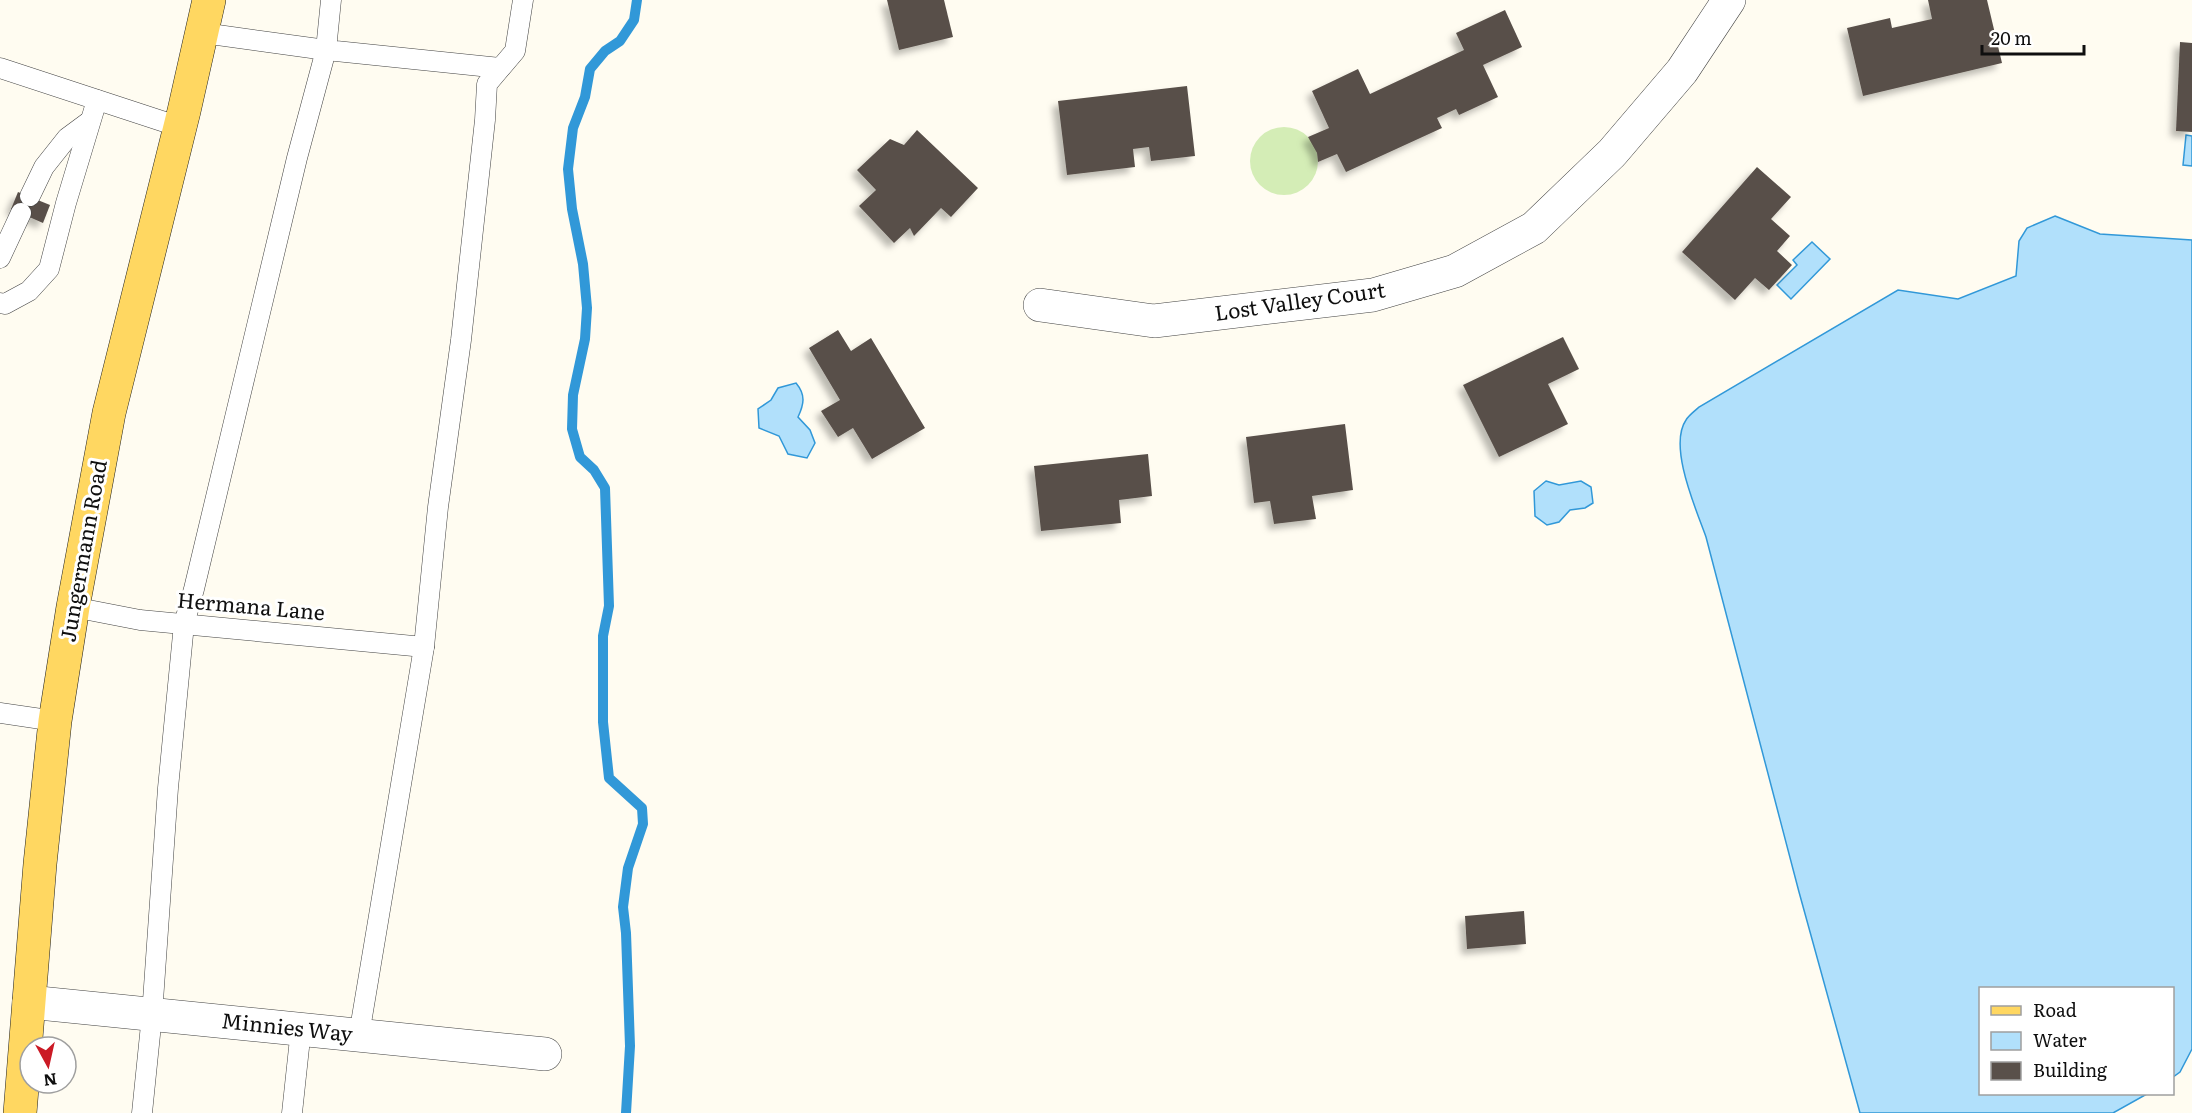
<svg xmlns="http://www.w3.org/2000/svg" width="2192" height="1113" viewBox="0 0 2192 1113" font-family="Literata,serif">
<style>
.green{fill:#d4edb6}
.water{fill:#b1e0fb;stroke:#3198d8;stroke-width:1.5}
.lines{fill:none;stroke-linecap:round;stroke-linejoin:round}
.stream{stroke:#3198d8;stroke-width:10}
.building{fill:#59504a;filter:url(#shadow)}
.lane-casing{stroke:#424242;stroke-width:21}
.street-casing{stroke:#424242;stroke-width:34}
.primary-casing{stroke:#202020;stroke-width:34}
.lane{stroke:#fff;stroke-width:20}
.street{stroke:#fff;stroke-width:33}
.primary{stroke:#ffd761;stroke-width:33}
.labels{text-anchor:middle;stroke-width:6;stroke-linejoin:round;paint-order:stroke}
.street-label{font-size:21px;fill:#0f0f0f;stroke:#fff}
</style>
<defs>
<filter id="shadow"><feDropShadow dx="-5.5" dy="5.5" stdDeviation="3" flood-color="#0004"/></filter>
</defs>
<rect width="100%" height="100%" fill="#fffcf1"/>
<circle class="green" cx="1284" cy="161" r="34"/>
<g class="water">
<path d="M 2186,135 L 2192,136 L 2192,166 L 2183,165 Z"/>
<path d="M 2055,216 L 2100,234 L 2192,240 L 2192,1049 L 2180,1072 L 2173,1077 L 2172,988 L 1980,988 L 1980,1094 L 2147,1094 L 2113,1113 L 1860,1113 L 1799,892 L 1706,537 C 1696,509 1668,446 1686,420 C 1689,415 1695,411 1699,407 L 1898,290 L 1958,299 L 2016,276 L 2019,241 L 2027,228 Z"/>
<path d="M 1812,242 L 1830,259 L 1791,299 L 1777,285 L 1797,265 L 1793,260 Z"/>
<path d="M 796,383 C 806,395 804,404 798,417 L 810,430 L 815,443 L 807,458 L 788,454 L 779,436 L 759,428 L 758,409 L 771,400 L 778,388 Z"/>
<path d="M 1546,481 L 1559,485 L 1581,481 L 1591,487 L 1593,503 L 1585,508 L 1570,510 L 1559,522 L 1547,525 L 1535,516 L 1534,491 Z"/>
</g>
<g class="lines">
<path class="stream" d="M 626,1113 L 630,1046 L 626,933 L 623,907 L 628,868 L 643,824 L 642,808 L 609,778 L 603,722 L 603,636 L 609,606 L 605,488 L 594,470 L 580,457 L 572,429 L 573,395 L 585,339 L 587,308 L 583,264 L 572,209 L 568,169 L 573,128 L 585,97 L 590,69 L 605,51 L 620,41 L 634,20 L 637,0"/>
</g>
<g class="building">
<path d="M 887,0 L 944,0 L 953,37 L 899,50 Z"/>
<path d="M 1928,0 L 1987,0 L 2002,63 L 1863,96 L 1847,28 L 1890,18 L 1892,28 L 1932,19 Z"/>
<path d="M 1505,10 L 1522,47 L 1483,65 L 1498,97 L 1459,115 L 1456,109 L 1437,118 L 1442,128 L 1346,172 L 1337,154 L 1318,162 L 1317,153 L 1308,137 L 1329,128 L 1312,91 L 1358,69 L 1370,94 L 1464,50 L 1456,33 Z"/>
<path d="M 2180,42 L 2192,43 L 2192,132 L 2176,131 Z"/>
<path d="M 1187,86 L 1195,156 L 1151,161 L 1149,147 L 1133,149 L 1135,167 L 1067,175 L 1058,101 Z"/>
<path d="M 917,130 L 978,188 L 951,217 L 941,208 L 914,236 L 910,228 L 894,243 L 859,206 L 876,190 L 857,170 L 890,139 L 904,145 Z"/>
<path d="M 1757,167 L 1791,197 L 1771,219 L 1790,236 L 1777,251 L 1792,265 L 1769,290 L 1755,278 L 1735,300 L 1682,252 Z"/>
<path d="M 18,192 L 50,205 L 43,223 L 11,209 Z"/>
<path d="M 838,330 L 851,351 L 871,338 L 925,428 L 872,459 L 853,428 L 838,437 L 821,411 L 840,400 L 809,348 Z"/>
<path d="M 1563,337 L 1579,369 L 1548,384 L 1568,424 L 1499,457 L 1463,385 Z"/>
<path d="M 1345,424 L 1353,490 L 1312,496 L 1316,519 L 1274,524 L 1270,501 L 1254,503 L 1246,437 Z"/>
<path d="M 1148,454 L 1152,496 L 1119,500 L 1121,523 L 1041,531 L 1034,466 Z"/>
<path d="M 1524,911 L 1526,944 L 1467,949 L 1465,916 Z"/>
</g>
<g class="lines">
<g class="lane-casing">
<g id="lane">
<path d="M 331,0 L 326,50 L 500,68"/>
<path d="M 0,68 L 180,127"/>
<path d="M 30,196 L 44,167 L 67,138 L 90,121"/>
<path d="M 0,258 L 21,213"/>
<path d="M 0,303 L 5,304 L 29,291 L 49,269 L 66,203 L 97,100"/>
<path d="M 73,607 L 140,620 L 424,647"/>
<path d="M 0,713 L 55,721"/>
<path d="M 359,1035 L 424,647 L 438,507 L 461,340 L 485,120 L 487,84 L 515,51 L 523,0"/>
<path d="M 142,1113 L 152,1015 L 168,788 L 184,624 L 194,589 L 297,158 L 326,50 L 203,33"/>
<path d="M 292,1113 L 301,1029"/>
</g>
</g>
<g class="street-casing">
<g id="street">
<path d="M 1040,305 L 1154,321 L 1373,295 L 1455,271 L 1534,228 L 1612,153 L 1682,71 L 1729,0"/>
<path d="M 29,1002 L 545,1054"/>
</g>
</g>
<g class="primary-casing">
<path id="primary" d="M 20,1113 L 40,864 L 55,721 L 73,607 L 109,413 L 184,111 L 209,0"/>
</g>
<use href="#lane" class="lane"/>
<use href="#street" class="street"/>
<use href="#primary" class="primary"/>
</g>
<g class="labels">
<g class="street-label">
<text transform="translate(1300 302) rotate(-8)" y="7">Lost Valley Court</text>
<text transform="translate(84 551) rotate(-80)" y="7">Jungermann Road</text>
<text transform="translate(251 607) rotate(5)" y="7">Hermana Lane</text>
<text transform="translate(287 1028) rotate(6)" y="7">Minnies Way</text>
</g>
</g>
<rect x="1979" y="987" width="195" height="108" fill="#ffffff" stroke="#9f9f9f" stroke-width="1.5"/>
<rect x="1991" y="1006" width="30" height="9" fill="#ffd761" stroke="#9f9f9f" stroke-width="1.5"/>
<text x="2033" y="1017" font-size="18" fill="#0f0f0f">Road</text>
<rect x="1991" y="1032" width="30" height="18" fill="#b1e0fb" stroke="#9f9f9f" stroke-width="1.5"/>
<text x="2033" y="1047" font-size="18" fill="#0f0f0f">Water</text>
<rect x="1991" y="1062" width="30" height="18" fill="#59504a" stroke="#9f9f9f" stroke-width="1.5"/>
<text x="2033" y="1077" font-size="18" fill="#0f0f0f">Building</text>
<g transform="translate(48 1065) rotate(172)"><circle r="28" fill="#ffffff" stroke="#9f9f9f" stroke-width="1.5"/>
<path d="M0-4.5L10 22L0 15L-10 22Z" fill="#cb1a25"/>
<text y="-9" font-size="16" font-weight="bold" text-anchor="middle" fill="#0f0f0f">N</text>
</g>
<path d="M1982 45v9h102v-9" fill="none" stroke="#0f0f0f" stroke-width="3"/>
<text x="1991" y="45" font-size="18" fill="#0f0f0f" stroke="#ffffff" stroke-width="4.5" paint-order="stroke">20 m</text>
</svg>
